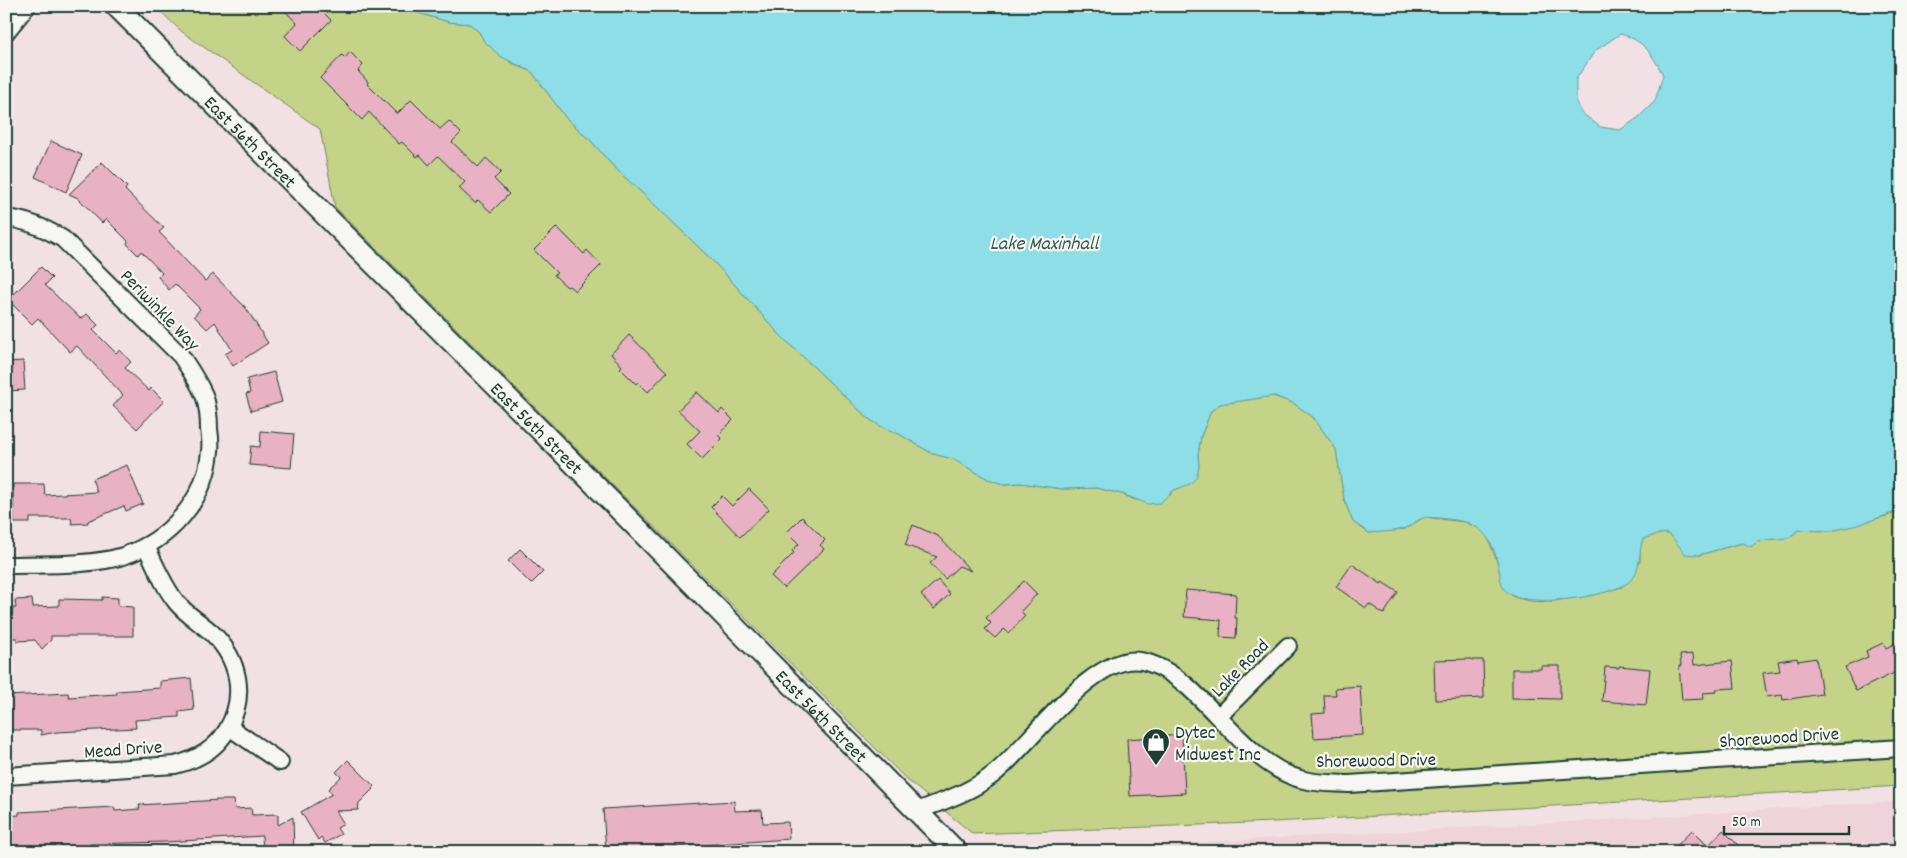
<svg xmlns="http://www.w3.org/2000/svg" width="1907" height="858" viewBox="0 0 1907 858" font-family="Dekko,sans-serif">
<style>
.built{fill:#efd3da}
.green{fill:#c4d387;stroke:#72885e}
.water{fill:#8ddee7;stroke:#619e9f;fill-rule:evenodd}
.building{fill:#e9b1c4;stroke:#1f3d34}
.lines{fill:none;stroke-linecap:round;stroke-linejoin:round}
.minor-casing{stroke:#1f3d34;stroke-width:20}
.tertiary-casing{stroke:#1f3d34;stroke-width:24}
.minor{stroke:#f6f6f2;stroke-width:16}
.tertiary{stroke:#f6f6f2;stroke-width:20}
.labels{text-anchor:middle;stroke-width:4.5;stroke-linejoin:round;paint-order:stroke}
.street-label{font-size:19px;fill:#1f3d34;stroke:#f6f6f2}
.poi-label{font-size:19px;fill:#1f3d34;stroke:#f6f6f2;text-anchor:start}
.water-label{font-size:20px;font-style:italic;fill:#355d58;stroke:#f6f6f2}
</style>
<rect width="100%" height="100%" fill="#f2e1e4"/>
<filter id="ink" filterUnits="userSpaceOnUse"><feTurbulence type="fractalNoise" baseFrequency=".02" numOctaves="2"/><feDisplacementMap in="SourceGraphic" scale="10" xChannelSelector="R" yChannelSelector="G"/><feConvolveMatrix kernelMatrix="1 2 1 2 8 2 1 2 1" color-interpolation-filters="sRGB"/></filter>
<g filter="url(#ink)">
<path class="built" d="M 1901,801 L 1901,852 L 1027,852 L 1604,820 Z"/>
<path class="green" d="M 155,6 L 402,6 L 415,12 L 449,22 L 470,24 L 479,32 L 484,41 L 510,62 L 532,72 L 566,118 L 591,141 L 615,168 L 657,207 L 715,263 L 782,337 L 869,419 L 882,427 L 899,434 L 933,454 L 953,459 L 988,479 L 1004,484 L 1021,483 L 1062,489 L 1096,488 L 1122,494 L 1135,500 L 1170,495 L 1174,490 L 1182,487 L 1199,467 L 1198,455 L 1201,436 L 1211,411 L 1219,404 L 1273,396 L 1293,403 L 1313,417 L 1336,449 L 1344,499 L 1353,522 L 1369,533 L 1405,529 L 1424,517 L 1465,522 L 1481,529 L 1487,535 L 1498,564 L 1504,589 L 1514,597 L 1530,601 L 1549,602 L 1604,592 L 1622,587 L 1640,562 L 1640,548 L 1643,539 C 1658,534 1670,527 1678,545 L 1699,555 L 1738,544 L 1743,543 L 1751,546 L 1757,542 L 1765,540 L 1788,538 L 1799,530 L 1830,531 L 1890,515 L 1901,510 L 1901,786 L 1274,822 L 973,834 L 907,780 L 335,207 L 320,129 L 181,31 Z"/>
<path class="water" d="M 402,6 L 1901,6 L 1901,510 L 1858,525 L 1830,531 L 1799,530 L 1788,538 L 1765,540 L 1757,542 L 1751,547 L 1743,543 L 1738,544 L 1699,555 L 1685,554 C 1667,532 1673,529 1643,539 C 1638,552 1642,570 1630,581 C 1613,597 1520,611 1504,589 C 1501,584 1500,576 1499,570 C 1495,549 1489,531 1468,523 C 1460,520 1429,516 1423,518 C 1417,520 1412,525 1406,528 C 1396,532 1380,532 1369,533 L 1353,522 L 1344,499 L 1336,449 L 1313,417 L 1293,403 L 1274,396 L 1220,404 L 1211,411 L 1201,436 L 1198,455 L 1199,467 L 1196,478 L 1190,484 L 1174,490 L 1160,503 L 1148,504 L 1122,494 L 1096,488 L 1062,489 L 1021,483 L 1004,484 L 988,479 L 953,459 L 933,454 L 899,434 L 882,427 L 869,419 L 782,337 L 715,263 L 657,207 L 615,168 L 591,141 L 566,118 L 532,72 L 500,56 L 484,41 L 479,32 L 470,24 L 449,22 L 415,12 ZM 1620,34 C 1644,40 1652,54 1663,75 L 1655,101 L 1639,117 L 1620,130 L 1600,127 L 1582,113 L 1576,100 L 1576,79 L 1595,51 Z"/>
<g class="building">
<path d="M 280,6 L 317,6 L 331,20 L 300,51 L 285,36 L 297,23 Z"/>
<path d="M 350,52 L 363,65 L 358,71 L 368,82 L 367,84 L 397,114 L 411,100 L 440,129 L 449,121 L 461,133 L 452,142 L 478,167 L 486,158 L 501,172 L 494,179 L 509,194 L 491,212 L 478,200 L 475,203 L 459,188 L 465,182 L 438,156 L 429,165 L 420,155 L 417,157 L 402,142 L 399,144 L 369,112 L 362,120 L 320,78 L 342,55 L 345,58 Z"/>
<path d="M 51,141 L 82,155 L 66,192 L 35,177 Z"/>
<path d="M 102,162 L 127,187 L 125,190 L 164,228 L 159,232 L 205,281 L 213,274 L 246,308 L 268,343 L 233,366 L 225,354 L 232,350 L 215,322 L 207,329 L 194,316 L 200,309 L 175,284 L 169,290 L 158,277 L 162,273 L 141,251 L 138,255 L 127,244 L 128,241 L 106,219 L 102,223 L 78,198 L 69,194 Z"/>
<path d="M 557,227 L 584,254 L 587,250 L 601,265 L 575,291 L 569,286 L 567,287 L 554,275 L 557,273 L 534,250 Z"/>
<path d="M 41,267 L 52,278 L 45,285 L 81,319 L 87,314 L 98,325 L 93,330 L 116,353 L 120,350 L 131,362 L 125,368 L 149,391 L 151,388 L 164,401 L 137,429 L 113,406 L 123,395 L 77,346 L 70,352 L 38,318 L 32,324 L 8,300 Z"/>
<path d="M 629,335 L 667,372 L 648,392 L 638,382 L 636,384 L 620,368 L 622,366 L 611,354 Z"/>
<path d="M 23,361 L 25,390 L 6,391 L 6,362 Z"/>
<path d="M 274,372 L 282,402 L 251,411 L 246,394 L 250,393 L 247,379 Z"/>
<path d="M 697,392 L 719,413 L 722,409 L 733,420 L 718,435 L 722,439 L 702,459 L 687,444 L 700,431 L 678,410 Z"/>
<path d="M 261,431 L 294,434 L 291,468 L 249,465 L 251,446 L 260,447 Z"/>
<path d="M 127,465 L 143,504 L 126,511 L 124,506 L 88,521 L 88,523 L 72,524 L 71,518 L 30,518 L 30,523 L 14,523 L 13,484 L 44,484 L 45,495 L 97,492 L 92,479 Z"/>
<path d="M 749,489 L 769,509 L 740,537 L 711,507 L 722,496 L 732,506 Z"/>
<path d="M 802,517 L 825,540 L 820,545 L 824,549 L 784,588 L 771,576 L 794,553 L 792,551 L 799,544 L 787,532 Z"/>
<path d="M 913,525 L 938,536 L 971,571 L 959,566 L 945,579 L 930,563 L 937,557 L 905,545 Z"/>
<path d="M 520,549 L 543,572 L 531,584 L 508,561 Z"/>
<path d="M 1352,564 L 1381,584 L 1382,582 L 1398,592 L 1384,614 L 1369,604 L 1366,608 L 1336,587 Z"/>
<path d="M 938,580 L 950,594 L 934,609 L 921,595 Z"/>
<path d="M 1024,581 L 1037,594 L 1021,611 L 1025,616 L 1009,633 L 1004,629 L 995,638 L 985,629 L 991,623 L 986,618 Z"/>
<path d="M 1186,590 L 1236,594 L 1235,618 L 1237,618 L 1236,638 L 1220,637 L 1221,620 L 1184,617 Z"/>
<path d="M 102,597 L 118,598 L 118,606 L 133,607 L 133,636 L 51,636 L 51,640 L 42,649 L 35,640 L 17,641 L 17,638 L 6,638 L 6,608 L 16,608 L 15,600 L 32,599 L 33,607 L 59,606 L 59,599 L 102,600 Z"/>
<path d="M 1883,643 L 1886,648 L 1896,643 L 1901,654 L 1901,665 L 1894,668 L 1896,672 L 1856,691 L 1845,667 L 1868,657 L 1866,651 Z"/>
<path d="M 1693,654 L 1694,665 L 1732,661 L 1735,688 L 1716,689 L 1717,692 L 1703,693 L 1704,699 L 1682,700 L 1679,666 L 1681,666 L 1680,655 Z"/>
<path d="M 1797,658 L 1798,661 L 1816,658 L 1822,694 L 1783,700 L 1782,695 L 1767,697 L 1763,673 L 1780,671 L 1778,661 Z"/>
<path d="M 1472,659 L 1472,660 L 1483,660 L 1484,698 L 1435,700 L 1434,660 Z"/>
<path d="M 1541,666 L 1560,666 L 1560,699 L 1512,698 L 1512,669 L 1541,669 Z"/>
<path d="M 1619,666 L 1650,669 L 1646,705 L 1602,701 L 1605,667 L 1619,668 Z"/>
<path d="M 191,678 L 194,710 L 179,712 L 179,717 L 135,720 L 136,728 L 57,732 L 41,735 L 41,730 L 6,730 L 6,696 L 68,693 L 69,697 L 117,694 L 117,691 L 160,688 L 160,681 Z"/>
<path d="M 1360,686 L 1363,735 L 1314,738 L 1312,714 L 1325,713 L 1324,695 L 1336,695 L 1335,688 Z"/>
<path d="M 1182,735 L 1185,793 L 1130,796 L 1127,739 Z"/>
<path d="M 348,760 L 375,787 L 359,803 L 358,810 L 336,811 L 344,824 L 337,828 L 341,834 L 325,843 L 321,837 L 318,840 L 301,812 L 332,794 L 328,789 L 341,777 L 336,772 Z"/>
<path d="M 219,800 L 234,800 L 235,809 L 251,808 L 252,815 L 278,814 L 278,825 L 293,817 L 294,852 L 263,852 L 262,836 L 166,842 L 90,844 L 90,847 L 6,851 L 6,816 L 19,815 L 19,812 L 114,807 L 115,811 L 140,809 L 139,805 Z"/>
<path d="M 734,801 L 735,811 L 762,810 L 763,823 L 788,822 L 789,839 L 606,852 L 603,809 Z"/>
<path d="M 1692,830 L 1708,846 L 1723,830 L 1745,852 L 1671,852 Z"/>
</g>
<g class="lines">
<g class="minor-casing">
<g id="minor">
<path d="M 6,32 L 27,6"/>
<path d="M 6,218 C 27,220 45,228 63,239 L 181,356 C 189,368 198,381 204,395 C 208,406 209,417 209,429 C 210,436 211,444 210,451 C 206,500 169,541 123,556 C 92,566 40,564 6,565"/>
<path d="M 1219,716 L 1288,646"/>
<path d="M 229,727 L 280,762"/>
<path d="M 6,776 L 175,765 C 196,760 216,749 227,730 C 247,696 239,659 212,633 C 200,622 187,615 177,603 C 164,587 155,565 146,546"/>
<path d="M 917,811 C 943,801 972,792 995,773 C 1030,745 1093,652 1141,661 C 1158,664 1174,675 1187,686 C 1220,715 1257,767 1300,779 C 1316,784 1333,783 1349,784 L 1901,748"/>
</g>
</g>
<g class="tertiary-casing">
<g id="tertiary">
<path id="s1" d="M 116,6 L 588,478 L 957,852"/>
</g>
</g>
<use href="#minor" class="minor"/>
<use href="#tertiary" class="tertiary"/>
</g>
</g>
<defs>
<g id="shop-pin" transform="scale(1.4375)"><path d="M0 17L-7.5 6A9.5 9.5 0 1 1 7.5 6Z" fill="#1f3d34" stroke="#f6f6f2"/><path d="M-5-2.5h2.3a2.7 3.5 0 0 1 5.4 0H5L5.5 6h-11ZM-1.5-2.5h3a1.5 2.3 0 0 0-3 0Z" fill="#fff"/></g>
</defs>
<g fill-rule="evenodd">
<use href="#shop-pin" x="1156" y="742"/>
</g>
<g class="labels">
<g class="street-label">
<text dy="7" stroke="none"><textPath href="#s1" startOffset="191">East 56th Street</textPath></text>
<text transform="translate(161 309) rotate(46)" y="7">Periwinkle Way</text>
<text dy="7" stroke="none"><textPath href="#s1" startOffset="596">East 56th Street</textPath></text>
<text transform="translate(1239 667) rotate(-45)" y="7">Lake Road</text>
<text dy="7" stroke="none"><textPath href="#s1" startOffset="1001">East 56th Street</textPath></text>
<text transform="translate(1779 736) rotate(-4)" y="7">Shorewood Drive</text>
<text transform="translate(123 748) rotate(-4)" y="7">Mead Drive</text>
<text transform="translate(1376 759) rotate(-1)" y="7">Shorewood Drive</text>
</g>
<g class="poi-label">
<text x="1175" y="738">Dytec<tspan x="1175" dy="22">Midwest Inc</tspan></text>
</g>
<g class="water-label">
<text x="1044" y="249">Lake Maxinhall</text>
</g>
</g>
<rect width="1907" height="858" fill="none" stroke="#f6f6f2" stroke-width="25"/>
<rect x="12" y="12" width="1882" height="833" fill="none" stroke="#1f3d34" stroke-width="2" filter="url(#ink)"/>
<path d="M1724 826v8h125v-8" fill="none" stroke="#1f3d34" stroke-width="2.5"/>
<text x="1732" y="826" font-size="15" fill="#1f3d34" stroke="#f6f6f2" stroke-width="4" paint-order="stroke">50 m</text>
</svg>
